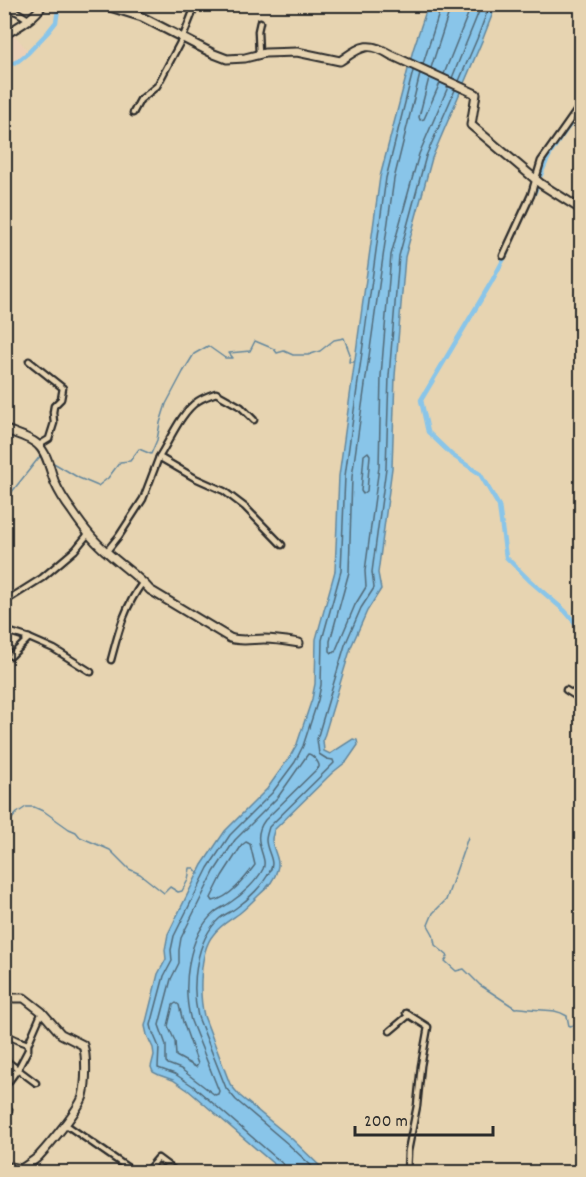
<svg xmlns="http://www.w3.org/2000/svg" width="586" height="1177" viewBox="0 0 586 1177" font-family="Dekko,sans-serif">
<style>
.built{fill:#ecd0b7}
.water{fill:#89c5e9;stroke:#63879d;stroke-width:1.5}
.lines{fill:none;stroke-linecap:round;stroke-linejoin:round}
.shore{stroke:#516977;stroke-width:1.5}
.stream{stroke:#63879d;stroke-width:1.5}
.canal{stroke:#89c5e9;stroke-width:4.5}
.street-casing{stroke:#2b2b2b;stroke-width:9}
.secondary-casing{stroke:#2b2b2b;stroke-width:11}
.street{stroke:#e7d4b1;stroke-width:4.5}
.secondary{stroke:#e7d4b1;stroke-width:7}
</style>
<rect width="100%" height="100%" fill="#e7d4b1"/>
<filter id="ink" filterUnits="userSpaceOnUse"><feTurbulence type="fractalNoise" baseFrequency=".0167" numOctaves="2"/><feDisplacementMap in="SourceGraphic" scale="12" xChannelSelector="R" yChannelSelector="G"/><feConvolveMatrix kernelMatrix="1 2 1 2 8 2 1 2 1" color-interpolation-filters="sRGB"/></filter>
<g filter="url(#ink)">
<path class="built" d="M 12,32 L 28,51 L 14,62 L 5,51 L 4,38 Z"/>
<path class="water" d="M 428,5 L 496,5 L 482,41 L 432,158 L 405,257 L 395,376 L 392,468 L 378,573 L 381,589 L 367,611 L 351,647 L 323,740 L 324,751 L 330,754 L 353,739 L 357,740 L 358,745 L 347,761 L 332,773 L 274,830 C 274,833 272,836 272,839 C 272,850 281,859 277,870 C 275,880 265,890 258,896 C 253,901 247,907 241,912 C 231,920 221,924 213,935 C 199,952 199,995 204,1016 L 230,1084 L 240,1096 L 292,1139 L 326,1172 L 283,1172 L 189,1091 L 173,1080 L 159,1075 L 153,1072 L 151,1067 L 154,1055 L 153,1048 L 147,1035 L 145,1026 L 158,974 L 166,959 L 165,950 L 168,934 L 202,865 L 225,831 L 267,789 L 289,758 L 297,744 L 312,699 L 315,684 L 316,639 L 335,571 L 339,476 L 380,177 L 413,50 Z"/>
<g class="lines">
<g class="shore">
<path d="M 423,64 L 440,10 L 440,4"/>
<path d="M 431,68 L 449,12 L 449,4"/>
<path d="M 420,74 L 394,179 L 352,477 L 349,572 L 330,641 L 330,651 L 332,653 L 335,652 L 355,605 L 366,587 L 365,571 L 379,467 L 381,376 L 391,255 L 419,154 L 448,87"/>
<path d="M 444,74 L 472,4"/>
<path d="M 429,78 L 419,117 L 420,120 L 424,119 L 440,83"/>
<path d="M 452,78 L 482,4"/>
<path d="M 459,81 L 477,39 L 490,4"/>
<path d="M 368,452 L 370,455 L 367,491 L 363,494 L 361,491 L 364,455 Z"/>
<path d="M 308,754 C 312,754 320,763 319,767 L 265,820 C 249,841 269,856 263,869 C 257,881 243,894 231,902 C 226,906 220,908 215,912 C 187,936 182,987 191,1021 L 219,1091 L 218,1094 L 215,1095 L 181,1069 L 168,1064 L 166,1062 L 166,1045 L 159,1025 L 171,979 L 179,963 L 179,950 L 181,938 L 214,872 L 235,840 L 278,797 Z"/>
<path d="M 246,842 L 250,844 L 255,865 C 245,878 230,898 213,901 L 211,898 L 222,876 L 242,845 Z"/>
<path d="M 176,1003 L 179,1005 L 183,1022 L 198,1064 L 196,1067 L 176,1056 L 175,1041 L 168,1026 L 173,1005 Z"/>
<path d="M 286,1172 L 285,1166 L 275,1157 L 193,1086 L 175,1074 L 158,1068 L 159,1047 L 153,1033 L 151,1025 L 164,976 L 172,961 L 171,950 L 174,936 L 208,868 L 230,835 L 272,793 L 295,762 L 303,746 L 318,700 L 321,685 L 322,640 L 341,571 L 345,476 L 386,178 L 413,71"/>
<path d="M 318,1172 L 288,1144 L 236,1100 L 226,1088 L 198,1017 C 191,986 195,940 220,918 C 225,914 231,912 236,908 C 249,899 263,885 270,871 C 276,861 266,851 266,840 C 266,836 268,831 269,827 L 334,763 L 333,760 L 327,759 L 319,754 L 317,739 L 345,645 L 361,608 L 374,588 L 372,572 L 386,468 L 389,376 L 399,256 L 426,156 L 455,90"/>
</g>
<g class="stream">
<path d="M 52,462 L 79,478 L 98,486 L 108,478 L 120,462 L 130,461 L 139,449 L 151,454 L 157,440 L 160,423 L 166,404 L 183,372 L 194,354 L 208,346 L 225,358 L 233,358 L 229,353 L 250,351 L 255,341 L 274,349 L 277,353 L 284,351 L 293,355 L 308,355 L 320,351 L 334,340 L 344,338 L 350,354 L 349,362 L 354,362"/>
<path d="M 4,496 L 11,493 L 41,455"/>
<path d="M 4,822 L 10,821 L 17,813 L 26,807 L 34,807 L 45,812 L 69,829 L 76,832 L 80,837 L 110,850 L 129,869 L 140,874 L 164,893 L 170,887 L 178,892 L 182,891 L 188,880 L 190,868 L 194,868 L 199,874"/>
<path d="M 468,837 L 446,900 L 433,913 L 428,925 L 433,934 L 435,945 L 448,956 L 445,961 L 456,971 L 464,969 L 480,985 L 515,1008 C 521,1007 524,1009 530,1009 C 545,1011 554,1008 567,1016 L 569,1026 L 582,1024"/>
</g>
<g class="canal">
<path d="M 4,67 L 18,61 L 28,53 L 48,32 L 56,22 L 59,4"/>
<path d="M 541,175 C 549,150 567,130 582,108"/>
<path d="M 515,234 L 538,185"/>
<path d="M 507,253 L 492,281 L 421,400 L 428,432 L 452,455 L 480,474 L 499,506 L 506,557 L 529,580 L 565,611 L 582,631"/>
</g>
<g class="street-casing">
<g id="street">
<path d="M 4,8 L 17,12 L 28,19"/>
<path d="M 259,54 L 258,31 L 260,22"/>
<path d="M 133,113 L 140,100 L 157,86 L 183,37 L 196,4"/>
<path d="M 503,256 L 531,195 L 541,161 L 582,103"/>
<path d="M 29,361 L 63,388 L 61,399 L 54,406 L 53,412 L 54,423 L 49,439 L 39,445"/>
<path d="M 159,457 C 170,440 181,412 198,401 C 204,397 210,395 216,393 L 241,407 L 254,420"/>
<path d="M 106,552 L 119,536 L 143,499 L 159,457 L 195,478 L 224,491 L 245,507 L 282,545"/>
<path d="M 4,602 L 42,578 L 75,550 L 89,533"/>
<path d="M 4,630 L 29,638 L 54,649 L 91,672"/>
<path d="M 11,656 L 29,638"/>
<path d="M 111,660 C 119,630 124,608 143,582"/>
<path d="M 566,690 L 582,700"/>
<path d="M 406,1013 L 428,1027 L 421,1066 L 417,1106 L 408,1151 L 407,1172"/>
<path d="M 390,1031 L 409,1015"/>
<path d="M 4,1034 L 17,1040 L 28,1044"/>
<path d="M 4,1059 L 36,1083"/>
<path d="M 4,1088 L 18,1069 L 28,1050 L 28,1044 L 42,1012"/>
<path d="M 4,1106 L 9,1110"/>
<path d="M 65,1124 L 134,1172"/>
<path d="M 146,1172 L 158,1158 L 174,1170"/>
</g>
</g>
<g class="secondary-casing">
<g id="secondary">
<path d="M 100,4 L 142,17 L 214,54 L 227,59 L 245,58 L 265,53 L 297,52 L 340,61 C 361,47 367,40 391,55 L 476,94 L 471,125 L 541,184 L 582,210"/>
<path d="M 4,35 C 18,27 35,18 43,4"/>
<path d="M 4,429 C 13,433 32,438 38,445 C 48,454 50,471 55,483 C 59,492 66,503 72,511 C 82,526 94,542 108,553 C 122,566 138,576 150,590 L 230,638 C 241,642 252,639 264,639 C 276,639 287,641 299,643"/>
<path d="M 4,998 L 24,998 L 42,1012 L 61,1034 L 83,1045 C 87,1057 86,1084 83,1096 C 80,1108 49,1145 39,1156 C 34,1161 27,1165 21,1169 L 11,1167 L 9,1172"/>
</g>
</g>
<use href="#street" class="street"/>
<use href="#secondary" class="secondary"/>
</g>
</g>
<rect width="586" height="1177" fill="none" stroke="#e7d4b1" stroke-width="24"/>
<rect x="12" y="12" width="562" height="1153" fill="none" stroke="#2b2b2b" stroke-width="2" filter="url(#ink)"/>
<path d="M355 1126v9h138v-9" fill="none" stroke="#2b2b2b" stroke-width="3"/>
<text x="364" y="1126" font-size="18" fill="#2b2b2b" stroke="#e7d4b1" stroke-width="4.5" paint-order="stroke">200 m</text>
</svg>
